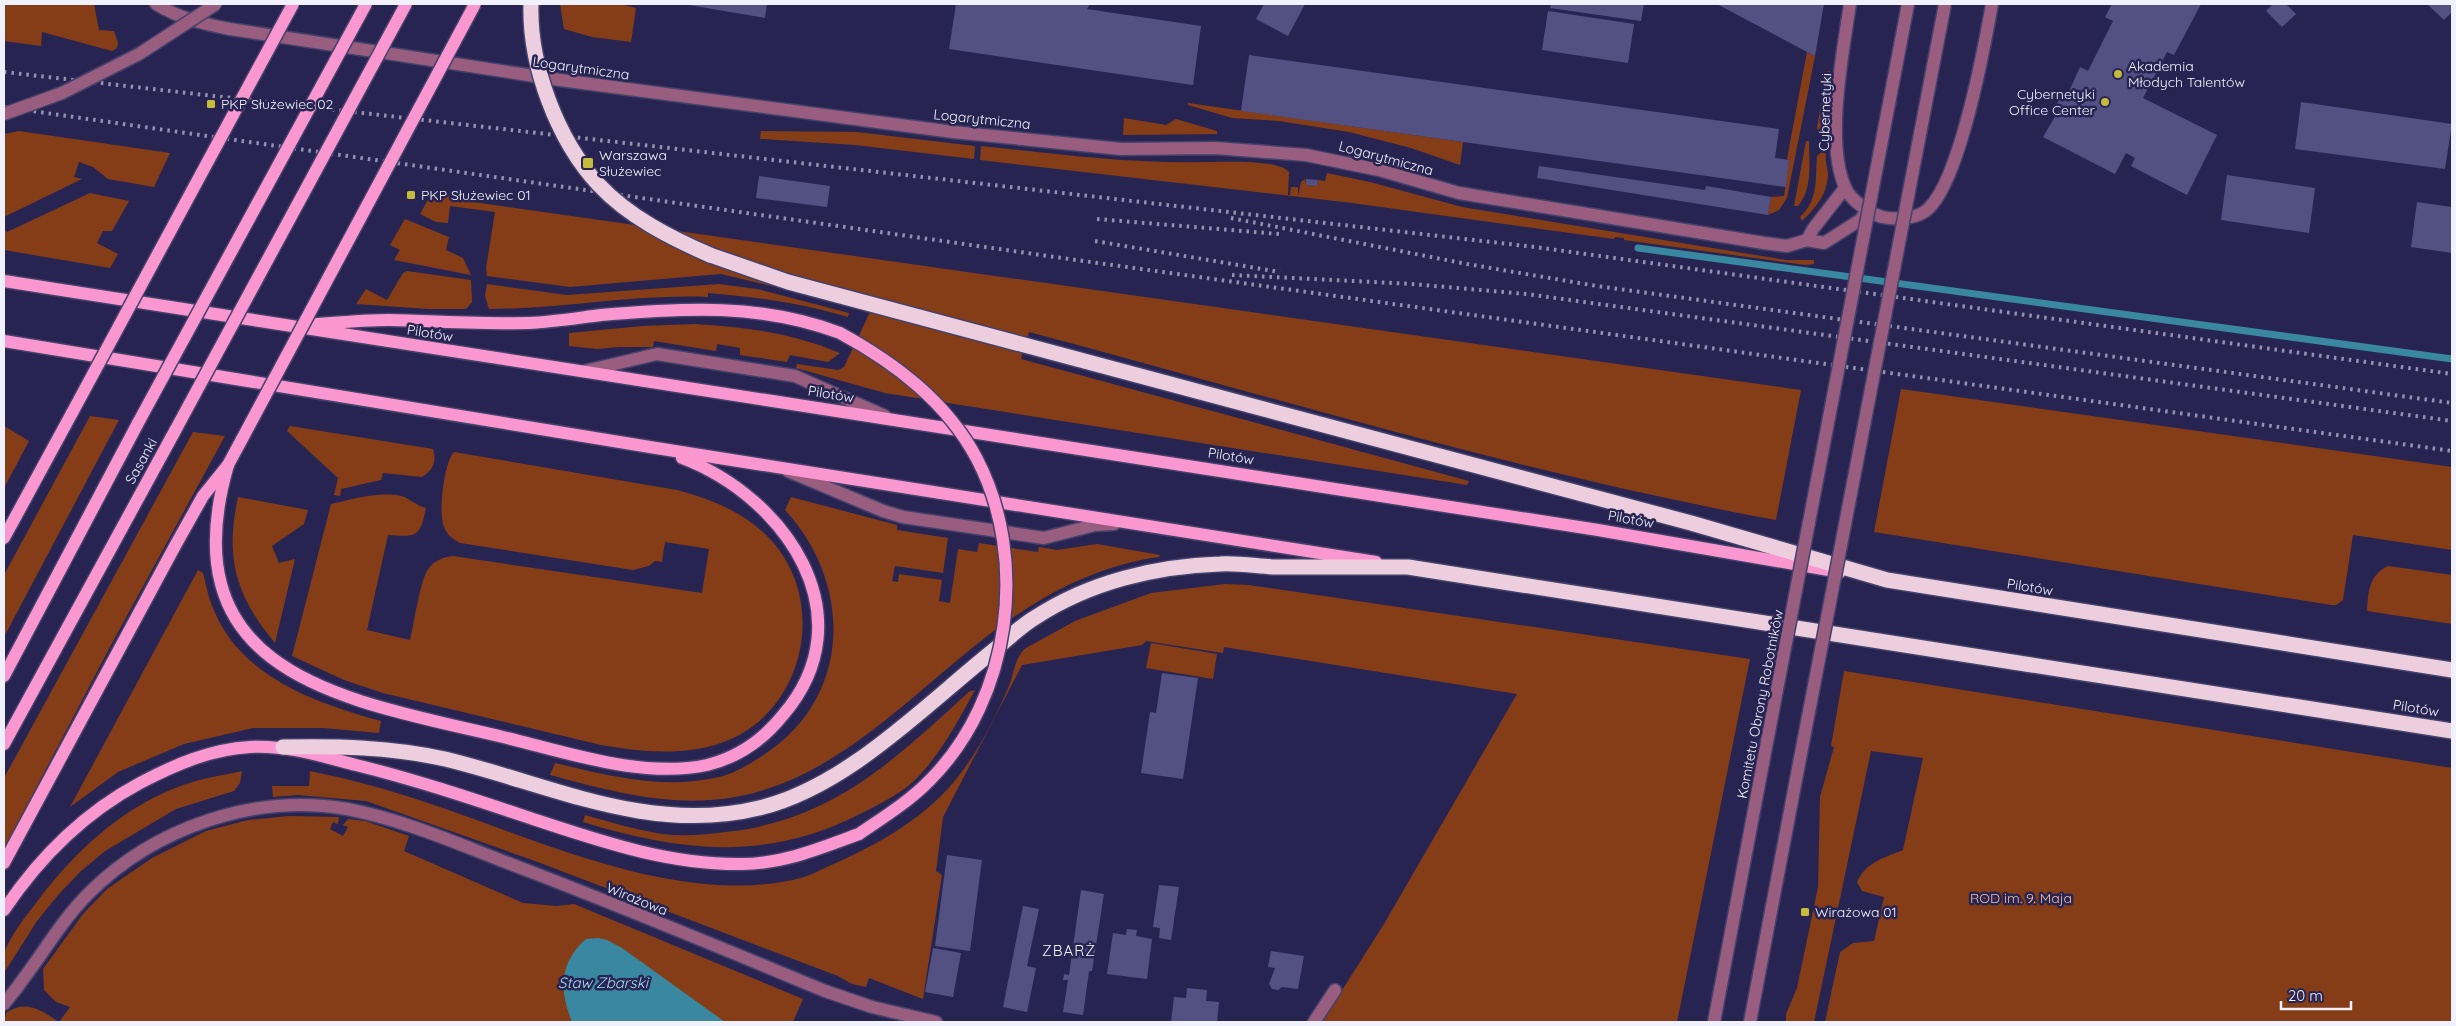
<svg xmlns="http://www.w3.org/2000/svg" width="2456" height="1026" viewBox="0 0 2456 1026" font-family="Quicksand,sans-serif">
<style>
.green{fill:#853d18}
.water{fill:#3a87a2}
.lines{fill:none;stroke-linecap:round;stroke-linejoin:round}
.stream{stroke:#3a87a2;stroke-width:7}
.building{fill:#535184}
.minor-casing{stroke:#44416a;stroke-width:15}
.major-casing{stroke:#44416a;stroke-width:15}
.highway-casing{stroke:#44416a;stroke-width:18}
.minor{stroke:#995d80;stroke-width:12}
.major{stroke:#fa97d0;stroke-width:12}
.highway{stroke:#edcedf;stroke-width:15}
.rail{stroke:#9594af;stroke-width:4;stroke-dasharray:2.5 5;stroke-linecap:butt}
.minor-bridge-casing{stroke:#44416a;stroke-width:15;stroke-linecap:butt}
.major-bridge-casing{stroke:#44416a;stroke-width:15;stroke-linecap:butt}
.highway-bridge-casing{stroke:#44416a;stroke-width:18;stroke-linecap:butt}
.minor-bridge{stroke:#995d80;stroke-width:12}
.major-bridge{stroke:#fa97d0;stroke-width:12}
.highway-bridge{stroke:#edcedf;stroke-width:15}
.poi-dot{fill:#c6bc3c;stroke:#282452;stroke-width:2}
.labels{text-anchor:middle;stroke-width:5;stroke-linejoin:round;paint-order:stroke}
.poi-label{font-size:14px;fill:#f0f1fd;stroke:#282452;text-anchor:start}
.street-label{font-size:14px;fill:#f0f1fd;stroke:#282452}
.park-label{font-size:14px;fill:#f0bca5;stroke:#282452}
.neighbourhood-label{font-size:15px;letter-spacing:1px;fill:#f0f1fd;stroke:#282452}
.water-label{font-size:15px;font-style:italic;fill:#a2ddf5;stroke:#282452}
</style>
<rect width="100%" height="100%" fill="#282452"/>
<g class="green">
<path d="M 4,4 L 94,4 L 99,30 L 114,31 L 118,43 L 117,48 L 112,51 L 42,32 L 41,46 L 4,41 Z"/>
<path d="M 560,4 L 620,4 L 636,8 L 631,42 L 592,37 L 564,29 Z"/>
<path d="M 1807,52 L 1815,56 L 1787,198 L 1779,210 L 1768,215 L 1771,197 L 1784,196 L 1789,160 L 1787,159 Z"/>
<path d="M 1827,71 L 1830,71 L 1825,139 L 1819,135 L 1817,128 Z"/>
<path d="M 1188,103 L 1463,142 L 1460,165 L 1411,148 L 1349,132 L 1279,121 L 1232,118 L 1188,105 Z"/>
<path d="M 1124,118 L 1166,125 L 1176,119 L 1217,131 L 1217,134 L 1123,135 Z"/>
<path d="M 19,131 L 170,153 L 154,187 L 108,179 L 93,167 L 79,162 L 74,177 L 82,179 L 4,217 L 4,134 Z"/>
<path d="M 761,131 L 857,132 L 975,146 L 974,159 L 855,145 L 763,139 L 760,139 Z"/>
<path d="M 1806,141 L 1809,141 C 1809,163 1813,188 1798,206 L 1794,206 Z"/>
<path d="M 981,146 C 1056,154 1130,164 1205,162 C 1222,162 1279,159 1289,172 L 1288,195 L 1290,195 L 1291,187 L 1298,187 L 1298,196 L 1301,182 L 1305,179 L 1306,185 L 1317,186 L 1318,180 L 1325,181 L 1327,173 L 1370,182 L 1462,207 L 1786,260 L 1814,260 L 1814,264 L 1806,265 L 1624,240 L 1624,238 L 1615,237 L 1614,239 L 1352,203 L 980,160 Z"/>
<path d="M 1822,152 L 1826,154 C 1825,162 1827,165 1828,173 C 1828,193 1816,208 1802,221 L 1800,217 C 1819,199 1815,180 1817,156 Z"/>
<path d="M 433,191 L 459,200 L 1801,390 L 1776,520 C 1524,474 1278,398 1029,332 L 1021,359 L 1469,481 L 1467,485 L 885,393 L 796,368 L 797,364 L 838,370 L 844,367 L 871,310 L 721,274 L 570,287 L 487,276 L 486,268 L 495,212 L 450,206 L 448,223 L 436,222 L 420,214 Z"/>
<path d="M 90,193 L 129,201 L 112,231 L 103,231 L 97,243 L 118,254 L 110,268 L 4,250 L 4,229 L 7,232 Z"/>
<path d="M 405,219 L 449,237 L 446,250 L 463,258 L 471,275 L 394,260 L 400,250 L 390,245 Z"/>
<path d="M 407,271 L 471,280 L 472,302 L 466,309 L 429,309 L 356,304 L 366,289 L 387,300 L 403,273 Z"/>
<path d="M 487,284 L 567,295 L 719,284 L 757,289 L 849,313 L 848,317 C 801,303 757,297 708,293 L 708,297 C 635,294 563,309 489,309 L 485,296 Z"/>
<path d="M 695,324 C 746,327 793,333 840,353 L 828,362 L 790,355 L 787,362 L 740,355 L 740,348 L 717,344 L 716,351 L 654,341 L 653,347 L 619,347 L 597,349 L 569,346 L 569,333 L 642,326 Z"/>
<path d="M 1901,389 L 2452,467 L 2452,550 L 2353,535 L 2343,600 L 2336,605 L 2331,605 L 1874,532 Z"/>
<path d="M 90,416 L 119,420 L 4,637 L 4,575 Z"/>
<path d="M 4,426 L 29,441 L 4,488 Z"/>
<path d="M 290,426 L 433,449 C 437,462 433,470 422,477 L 383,473 L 381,480 L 341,489 L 340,496 L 334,495 L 338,478 L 287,431 Z"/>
<path d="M 193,432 L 225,436 L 111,645 L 4,849 L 4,778 Z"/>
<path d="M 454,452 L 677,490 C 710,499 742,511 767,536 C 830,598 806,714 721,743 C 682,756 642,752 601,745 L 383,693 L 344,680 L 292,656 L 331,504 C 353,499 379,491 401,496 C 410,498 416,506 426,508 C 420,538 416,537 388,535 L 367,630 L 410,640 C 414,624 420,582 427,571 C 433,561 443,557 453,556 L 702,593 L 709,549 L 665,542 L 662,562 L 655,561 L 649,566 L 633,570 L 460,543 C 453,539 447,535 444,527 C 438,514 444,462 454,452 Z"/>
<path d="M 238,497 L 308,510 L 304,524 L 272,546 L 279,563 L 295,559 L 275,643 C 235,595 225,558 238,497 Z"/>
<path d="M 791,497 L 897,525 L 897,530 L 948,538 L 943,573 L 895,566 L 892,581 L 898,582 L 899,574 L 942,580 L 939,601 L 950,603 L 958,549 L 977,552 L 979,543 L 1038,552 L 1039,547 L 1057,550 L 1097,544 L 1160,555 L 1159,557 C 1114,563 1068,582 1029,607 C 924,672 843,791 710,800 C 657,804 602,789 550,775 L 555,763 C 610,776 662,790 719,777 C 734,774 749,764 762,756 C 852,699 854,585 785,510 Z"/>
<path d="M 2388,566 L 2452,575 L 2452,624 L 2367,611 C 2368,592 2369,575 2388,566 Z"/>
<path d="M 198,570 L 203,573 C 206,583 207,593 211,603 C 237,676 313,702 381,721 L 379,733 L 323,728 L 253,728 L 184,744 L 118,772 L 70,807 Z"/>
<path d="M 1225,584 L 1249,585 L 1750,659 L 1677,1022 L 1322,1022 L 1384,924 L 1517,694 L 1224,647 L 1223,653 L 1146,641 L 1142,645 L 1022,665 L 943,817 L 936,871 L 942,875 L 923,999 L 869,978 L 866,987 L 852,984 L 838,976 L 535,861 L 366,801 L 298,795 L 273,797 L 272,786 L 309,786 L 310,771 C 350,779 390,790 428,803 C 542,841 680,908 801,878 C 811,875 820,870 829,866 C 866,850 900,832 930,806 C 966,776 991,728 1009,686 C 1014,674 1015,656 1026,648 L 1075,621 L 1151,593 Z"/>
<path d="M 1151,643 L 1217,654 L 1213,679 L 1146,668 Z"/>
<path d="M 1844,671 L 2452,768 L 2452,1022 L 1825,1022 L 1840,952 L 1853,943 L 1874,941 L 1884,897 L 1862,891 L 1857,882 C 1866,862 1884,858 1903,850 L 1923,758 L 1871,751 L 1814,1022 L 1786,1022 L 1786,1014 L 1797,988 L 1818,887 L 1820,797 L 1834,747 L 1831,746 Z"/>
<path d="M 975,690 C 958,721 943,750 919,776 C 904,792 882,803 862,813 C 768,862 681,852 583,822 L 585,815 C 610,822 636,830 662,834 C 686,837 710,834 734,831 C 837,817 896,758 970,691 Z"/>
<path d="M 242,771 L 240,783 L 234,791 L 176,809 L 105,851 L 81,871 L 59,894 L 37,921 L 4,973 C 4,966 2,956 5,950 C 12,934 25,917 36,903 C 75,851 124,805 186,784 C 204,778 224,775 242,771 Z"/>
<path d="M 289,816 L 339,817 L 338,824 L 333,822 L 330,829 L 343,836 L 348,827 L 343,825 L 348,819 L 365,821 L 409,836 L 404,851 L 523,903 L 556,906 L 574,904 L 803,999 L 793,1022 L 4,1022 L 6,1013 C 26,999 41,1010 59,1022 L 70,1007 L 56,1002 L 44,990 L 43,969 L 83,914 L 107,889 L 152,858 L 206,831 L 248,820 Z"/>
</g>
<path class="water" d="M 598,938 L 607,940 L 622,948 L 725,1022 L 572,1022 C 559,990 559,963 586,939 Z"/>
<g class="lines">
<path class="stream" d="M 1638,248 L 2452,359"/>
</g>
<g class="building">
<path d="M 683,4 L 767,4 L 765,18 Z"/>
<path d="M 956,4 L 1090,4 L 1087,9 L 1201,26 L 1193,85 L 949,49 Z"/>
<path d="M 1264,4 L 1305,4 L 1288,36 L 1256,19 Z"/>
<path d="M 1551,4 L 1644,4 L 1641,21 L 1550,8 Z"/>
<path d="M 1717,4 L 1824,4 L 1815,56 L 1807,52 Z"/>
<path d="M 2112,4 L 2201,4 L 2174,55 L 2167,52 L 2143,98 L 2217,135 L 2187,195 L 2131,166 L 2135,158 L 2126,153 L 2115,174 L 2043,137 L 2060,108 L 2056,106 L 2061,95 L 2066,98 L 2080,67 L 2088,71 L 2113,21 L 2105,17 Z"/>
<path d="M 2273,4 L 2286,4 L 2296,14 L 2282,27 L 2266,11 Z"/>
<path d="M 2427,4 L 2452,4 L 2452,12 L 2444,20 Z"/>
<path d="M 1548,11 L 1634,24 L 1628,63 L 1542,50 Z"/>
<path d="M 1249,55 L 1779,129 L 1775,158 L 1789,160 L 1786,187 L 1241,111 Z"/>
<path d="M 2301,102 L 2452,124 L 2445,169 L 2295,149 Z"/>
<path d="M 1539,166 L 1705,190 L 1706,186 L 1771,197 L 1768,215 L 1537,178 Z"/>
<path d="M 2227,175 L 2315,188 L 2309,233 L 2221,220 Z"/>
<path d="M 759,176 L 830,186 L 827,207 L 756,198 Z"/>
<path d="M 1306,179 L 1318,180 L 1317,186 L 1306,185 Z"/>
<path d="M 2417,202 L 2452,207 L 2452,253 L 2411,247 Z"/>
<path d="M 1162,673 L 1198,678 L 1183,779 L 1141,773 L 1150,712 L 1156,713 Z"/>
<path d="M 947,855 L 982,860 L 970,951 L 935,946 Z"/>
<path d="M 1159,885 L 1179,887 L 1171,940 L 1159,938 L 1160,928 L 1153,927 Z"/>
<path d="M 1081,890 L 1104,894 L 1092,971 L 1089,971 L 1083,1015 L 1063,1012 L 1068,980 L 1063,980 L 1064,974 L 1069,975 Z"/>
<path d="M 1023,906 L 1039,909 L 1027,966 L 1036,968 L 1027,1012 L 1003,1007 Z"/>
<path d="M 1127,929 L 1137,930 L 1136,936 L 1152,939 L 1147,979 L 1107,974 L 1113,933 L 1126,935 Z"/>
<path d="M 933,948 L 961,953 L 953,997 L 925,992 Z"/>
<path d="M 1271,951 L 1304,956 L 1298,989 L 1282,987 L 1278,990 L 1272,989 L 1269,984 L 1275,968 L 1268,967 Z"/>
<path d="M 1187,988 L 1207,990 L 1206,1001 L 1219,1002 L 1217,1022 L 1171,1022 L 1174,997 L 1186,998 Z"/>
</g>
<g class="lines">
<g class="minor-casing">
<g id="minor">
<path d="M 156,4 C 178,18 204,24 230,29 L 560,80 L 953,132 L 1121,149 L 1215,148 L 1306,155 L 1379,170 L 1459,193 L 1764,243 L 1787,246 L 1807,240 L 1824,243 L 1860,220 L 1868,210"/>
<path d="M 1850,4 C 1843,52 1825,142 1845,187 C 1850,200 1869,213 1882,217 C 1896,220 1919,219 1929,208 C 1960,178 1984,49 1992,4"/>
<path d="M 1807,240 L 1813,229 L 1845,188"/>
<path d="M 585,371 L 657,354 L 795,376 L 885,416"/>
<path d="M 788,471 L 883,511 L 903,517 L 1044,538 L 1095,525 L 1114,524"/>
<path d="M 4,1004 C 9,997 16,990 21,982 C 44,952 62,920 89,893 C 155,827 256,793 347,809 C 406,820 465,847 521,868 C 623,907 724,949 825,991 L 872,1007 L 936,1022"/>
<path d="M 1314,1022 L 1335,990"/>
<path d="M 1714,1022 L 1763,763"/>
<path d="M 1750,1022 L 1798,769"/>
</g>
</g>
<g class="major-casing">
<g id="major">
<path d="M 4,281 L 1598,530 L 1840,572"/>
<path d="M 306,325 C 334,323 362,320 389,320 C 436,321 482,324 529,323 C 553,322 577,318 601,315 C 683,308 761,303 840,333"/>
<path d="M 4,341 L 656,448 L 1376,562"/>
<path d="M 228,465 C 167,677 347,700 503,737 C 566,752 642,779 707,765 C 739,757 763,740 783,715 C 868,616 785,497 682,458"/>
<path d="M 4,538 L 72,413"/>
<path d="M 4,676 L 138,423"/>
<path d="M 4,744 L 176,429"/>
<path d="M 4,863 L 175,546 L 203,496 L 228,465 L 242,439"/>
<path d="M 4,910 C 39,858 84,813 140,783 C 174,765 211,749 250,747 C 287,745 321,756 356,765 C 417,780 476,800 536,820 C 603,842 670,865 742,864 C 783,864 821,848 859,834"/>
</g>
</g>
<g class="highway-casing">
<g id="highway">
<path d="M 710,255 L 788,282 L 1691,523 L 1887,580 L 2452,670"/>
<path d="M 283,747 C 337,746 391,747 445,759 C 549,784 649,835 759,808 C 848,787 927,703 998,647 C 1010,637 1022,625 1036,617 C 1090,582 1156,566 1220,564 C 1238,563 1256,566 1274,567 C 1319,567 1363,567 1408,567 L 2452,731"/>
</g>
</g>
<use href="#minor" class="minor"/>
<use href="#major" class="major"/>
<use href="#highway" class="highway"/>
<g class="rail">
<path d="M 4,72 L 1535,247 L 2452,374"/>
<path d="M 4,107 L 1062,258 L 2452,451"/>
<path d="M 1231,218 L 1467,264 L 1597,286 L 2452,403"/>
<path d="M 1097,219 L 1279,234"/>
<path d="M 1095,241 L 1280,272"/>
<path d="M 1232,275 L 1412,284 L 1526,294 L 2452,421"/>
</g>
<g class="minor-bridge-casing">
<g id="minor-bridge">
<path d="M 4,114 L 62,93 L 139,54 L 216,4"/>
<path d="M 1763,763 L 1908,4"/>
<path d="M 1798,769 L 1945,4"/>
</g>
</g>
<g class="major-bridge-casing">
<g id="major-bridge">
<path d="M 840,333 C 895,363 947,402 977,459 C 1029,559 1011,698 931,779 C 910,801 884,817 859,834"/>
<path d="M 72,413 L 293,4"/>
<path d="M 138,423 L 366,4"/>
<path d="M 176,429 L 406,4"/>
<path d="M 242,439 L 475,4"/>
</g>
</g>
<g class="highway-bridge-casing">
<path id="highway-bridge" d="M 531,4 C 529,64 557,140 599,185 C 629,217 671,238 710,255"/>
</g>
<use href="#minor-bridge" class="minor-bridge"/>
<use href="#major-bridge" class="major-bridge"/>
<use href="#highway-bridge" class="highway-bridge"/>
</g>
<g class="poi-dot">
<circle cx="2118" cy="74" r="5"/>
<circle cx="2105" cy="102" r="5"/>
<rect x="206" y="99" width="10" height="10" rx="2.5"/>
<rect x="582" y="157" width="12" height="12" rx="2.5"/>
<rect x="406" y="190" width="10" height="10" rx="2.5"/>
<rect x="1800" y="907" width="10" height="10" rx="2.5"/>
</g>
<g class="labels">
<g class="poi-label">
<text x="2128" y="71">Akademia<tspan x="2128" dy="16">Młodych Talentów</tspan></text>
<text x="2095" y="99" text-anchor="end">Cybernetyki<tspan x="2095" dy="16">Office Center</tspan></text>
<text x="221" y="109">PKP Służewiec 02</text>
<text x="599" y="160">Warszawa<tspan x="599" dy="16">Służewiec</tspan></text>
<text x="421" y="200">PKP Służewiec 01</text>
<text x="1815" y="917">Wirażowa 01</text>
</g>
<g class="street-label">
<text transform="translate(581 68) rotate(8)" y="5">Logarytmiczna</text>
<text transform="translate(1825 112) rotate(-88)" y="5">Cybernetyki</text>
<text transform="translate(982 119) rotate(6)" y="5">Logarytmiczna</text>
<text transform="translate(1386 158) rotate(15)" y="5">Logarytmiczna</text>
<text transform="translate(430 333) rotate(9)" y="5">Pilotów</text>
<text transform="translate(831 394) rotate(9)" y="5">Pilotów</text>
<text transform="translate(1231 456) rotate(9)" y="5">Pilotów</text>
<text transform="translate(141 461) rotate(-61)" y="5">Sasanki</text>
<text transform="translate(1631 519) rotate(10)" y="5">Pilotów</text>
<text transform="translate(2030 587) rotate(9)" y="5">Pilotów</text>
<text transform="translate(1760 704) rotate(-79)" y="5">Komitetu Obrony Robotników</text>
<text transform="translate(2416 708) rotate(9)" y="5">Pilotów</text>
<text transform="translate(637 899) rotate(22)" y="5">Wirażowa</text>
</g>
<g class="park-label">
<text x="2021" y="903">ROD im. 9. Maja</text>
</g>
<g class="neighbourhood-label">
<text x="1069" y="956">ZBARŻ</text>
</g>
<g class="water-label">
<text x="603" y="988">Staw Zbarski</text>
</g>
</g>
<rect width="2456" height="1026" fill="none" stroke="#f0f1fd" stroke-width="10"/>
<path d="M2281 1001v8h70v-8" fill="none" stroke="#f0f1fd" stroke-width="2.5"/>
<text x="2288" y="1001" font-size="15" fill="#f0f1fd" stroke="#282452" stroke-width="4" paint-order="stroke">20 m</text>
</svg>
